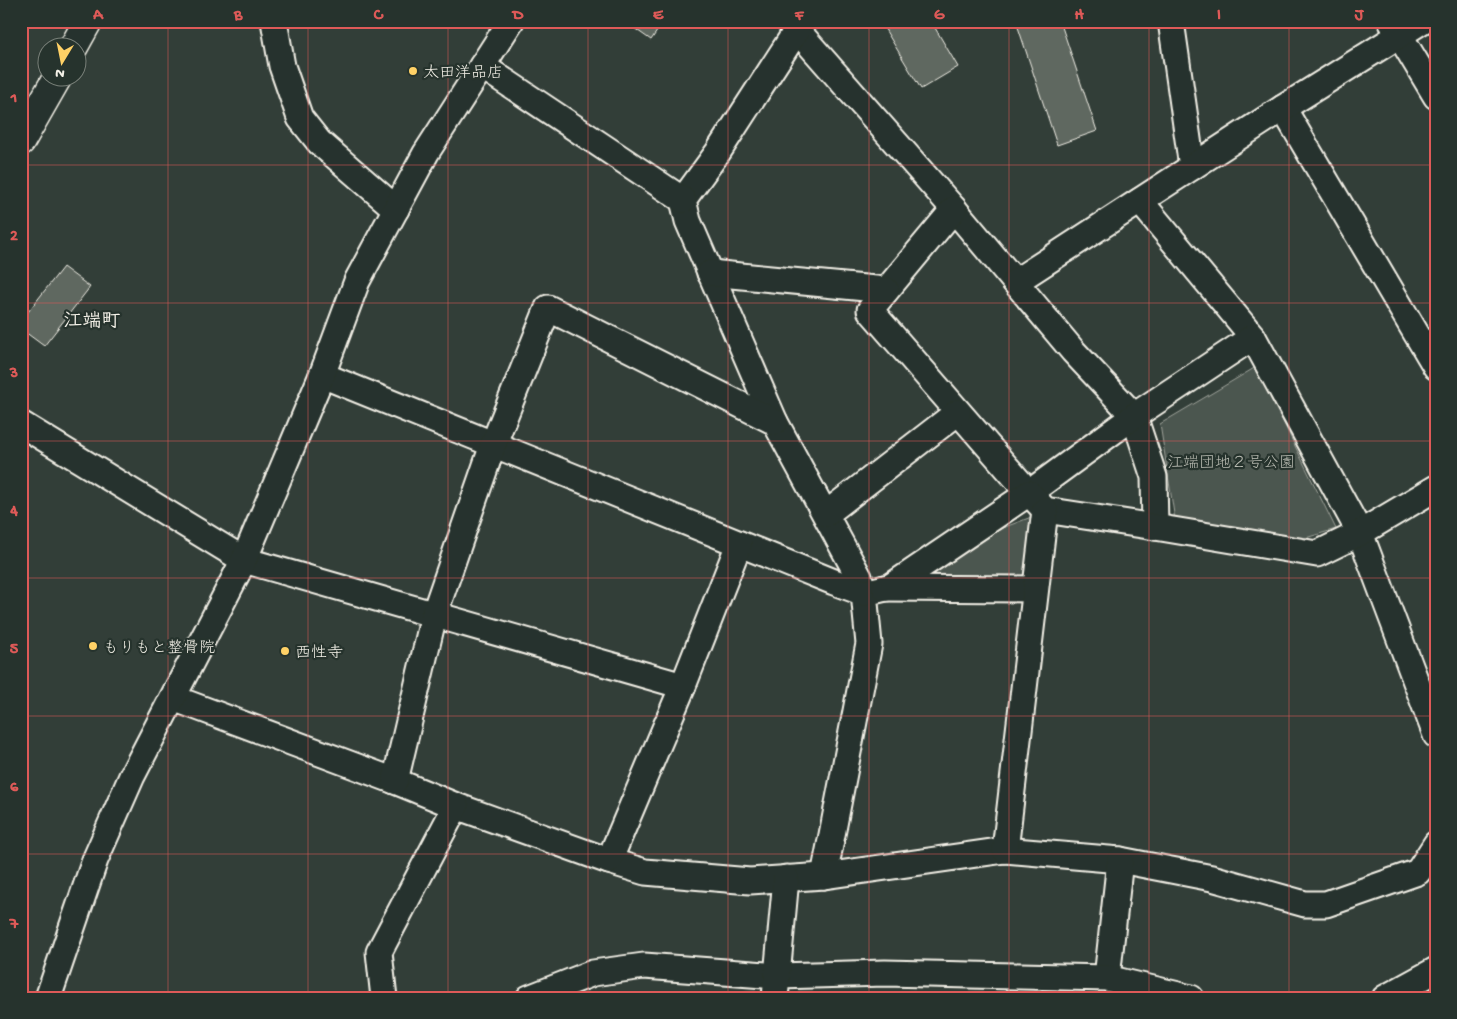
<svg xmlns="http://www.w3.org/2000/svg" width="1457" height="1019" viewBox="0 0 1457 1019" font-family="'Gochi Hand','Klee One',sans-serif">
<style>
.green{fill:#4c564f;stroke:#a0a49c}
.building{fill:#5f6861;stroke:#f4f1e8}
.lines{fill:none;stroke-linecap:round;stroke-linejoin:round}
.street-casing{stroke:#f4f1e8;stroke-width:29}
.secondary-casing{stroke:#f4f1e8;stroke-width:31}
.street{stroke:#26332d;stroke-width:25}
.secondary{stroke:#26332d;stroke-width:28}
.grid{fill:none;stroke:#de5a58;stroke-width:1;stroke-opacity:0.55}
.poi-dot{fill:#ffd166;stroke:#26332d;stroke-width:2}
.labels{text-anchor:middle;stroke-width:4.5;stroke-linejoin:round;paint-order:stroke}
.poi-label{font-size:16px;fill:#f4f1e8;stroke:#26332d;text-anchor:start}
.park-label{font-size:16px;fill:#b9bbb2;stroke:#26332d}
.quarter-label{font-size:19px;font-weight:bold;fill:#f4f1e8;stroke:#26332d}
.neatline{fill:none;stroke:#de5a58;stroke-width:2}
.grid-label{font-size:16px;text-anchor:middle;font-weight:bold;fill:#de5a58}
</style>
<rect width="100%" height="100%" fill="#323e38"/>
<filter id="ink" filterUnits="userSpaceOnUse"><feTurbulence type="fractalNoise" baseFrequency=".02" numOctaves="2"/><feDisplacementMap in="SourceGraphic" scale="10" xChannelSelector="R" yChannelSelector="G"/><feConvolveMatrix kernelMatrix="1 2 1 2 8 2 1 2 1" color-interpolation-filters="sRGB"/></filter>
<g filter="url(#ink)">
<g class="green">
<path d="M 1256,367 L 1336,529 L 1302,539 L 1175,520 L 1160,424 Z"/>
<path d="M 1034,516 L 1023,576 L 909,581 L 971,540 Z"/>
</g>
<g class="building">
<path d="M 624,21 L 664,21 L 651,40 Z"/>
<path d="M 880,21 L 931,21 L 958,67 L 921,89 Z"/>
<path d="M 1016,21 L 1060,21 L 1097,131 L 1057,145 Z"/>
<path d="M 63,267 L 90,287 L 44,346 L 21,329 L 21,321 Z"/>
</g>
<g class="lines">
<g class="street-casing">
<g id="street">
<path d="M 274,21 L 282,66 L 300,118 L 319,142 L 396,209"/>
<path d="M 789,21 L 954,209 L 1073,351 L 1134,416 L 1154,477 L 1155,527"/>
<path d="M 1171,21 L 1192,167"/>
<path d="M 1391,21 L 1436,96"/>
<path d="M 797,30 L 718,152 L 683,200 L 688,221 L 775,422 L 859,577 L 864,593 L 869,644 L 824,876"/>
<path d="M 482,66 L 683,200"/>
<path d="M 1283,108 L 1436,367"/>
<path d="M 1140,201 L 1253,337 L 1360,533 L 1436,735"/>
<path d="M 954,209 L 870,310 L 1029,493 L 1134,416 L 1253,337"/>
<path d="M 710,273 L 886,290"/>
<path d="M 1015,282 L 1283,108 L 1422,21"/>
<path d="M 322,375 L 834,582 L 864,593 L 890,587 L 1029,493 L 1045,510 L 1155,527 L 1317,554 L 1360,533 L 1436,488"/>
<path d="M 21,424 L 244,560 L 683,686"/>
<path d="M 826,514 L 958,412"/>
<path d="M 885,588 L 1035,589"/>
<path d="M 173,698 L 395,781 L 456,806 L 609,861 L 645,872 L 750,881 L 824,876 L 1005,850 L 1120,860 L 1212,878 L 1305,904 L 1326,904 L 1418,872 L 1436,844"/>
<path d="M 395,781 L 434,615 L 493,445 L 548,308 L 775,422"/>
<path d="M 1005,850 L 1045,510"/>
<path d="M 609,861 L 683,686 L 739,544"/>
<path d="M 1107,978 L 1120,860"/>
<path d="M 48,998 L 95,860 L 132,776 L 244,560 L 322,375 L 357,281 L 426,153 L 511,21"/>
<path d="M 384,998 L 379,952 L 456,806"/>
<path d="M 529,998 L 593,973 L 644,966 L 778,976 L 885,973 L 1107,978 L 1191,998"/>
<path d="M 775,998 L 786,878"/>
<path d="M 1385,998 L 1436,970"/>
</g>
</g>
<g class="secondary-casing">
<g id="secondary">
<path d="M 73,48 L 88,21"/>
<path d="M 21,141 L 57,78"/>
</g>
</g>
<use href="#street" class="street"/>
<use href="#secondary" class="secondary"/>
</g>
</g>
<path class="grid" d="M 168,21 L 168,998M 308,21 L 308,998M 448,21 L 448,998M 588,21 L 588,998M 728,21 L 728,998M 869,21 L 869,998M 1009,21 L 1009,998M 1149,21 L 1149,998M 1289,21 L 1289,998M 21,165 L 1436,165M 21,303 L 1436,303M 21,441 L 1436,441M 21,578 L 1436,578M 21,716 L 1436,716M 21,854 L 1436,854"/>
<g class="poi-dot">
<circle cx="413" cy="71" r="5"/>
<circle cx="93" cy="646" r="5"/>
<circle cx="285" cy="651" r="5"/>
</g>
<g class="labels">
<g class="poi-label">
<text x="423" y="77">太田洋品店</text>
<text x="103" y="652">もりもと整骨院</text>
<text x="295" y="657">西性寺</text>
</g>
<g class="park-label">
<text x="1231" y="467">江端団地２号公園</text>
</g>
<g class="quarter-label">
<text x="92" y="326">江端町</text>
</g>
</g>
<rect width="1457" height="1019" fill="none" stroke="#26332d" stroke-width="55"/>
<g transform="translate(62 62) rotate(190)"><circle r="24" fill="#26332d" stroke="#787f78"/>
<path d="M0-4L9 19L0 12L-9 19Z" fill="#ffd166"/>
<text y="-8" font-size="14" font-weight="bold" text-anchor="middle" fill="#f4f1e8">N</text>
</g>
<rect x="28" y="28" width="1402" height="964" class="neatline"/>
<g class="grid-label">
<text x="98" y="19">A</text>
<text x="238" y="19">B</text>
<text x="378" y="19">C</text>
<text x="518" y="19">D</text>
<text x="658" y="19">E</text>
<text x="799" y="19">F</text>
<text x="939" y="19">G</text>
<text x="1079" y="19">H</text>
<text x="1219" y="19">I</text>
<text x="1359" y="19">J</text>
<text x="14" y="102">1</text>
<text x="14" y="240">2</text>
<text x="14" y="377">3</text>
<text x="14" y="515">4</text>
<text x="14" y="653">5</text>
<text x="14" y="791">6</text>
<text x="14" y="928">7</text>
</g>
</svg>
